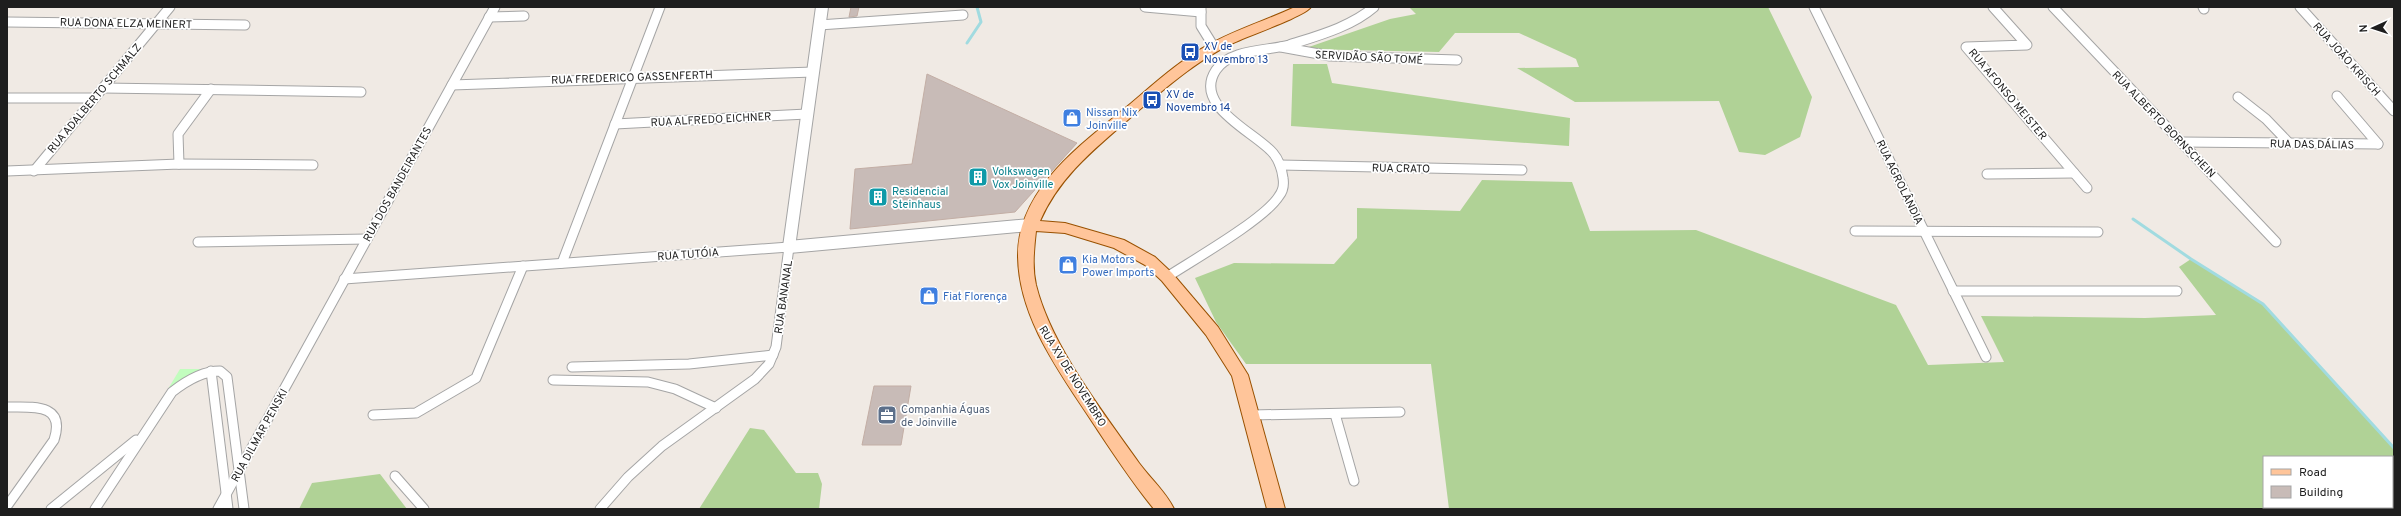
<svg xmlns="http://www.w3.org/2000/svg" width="2401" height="516" viewBox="0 0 2401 516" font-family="Overpass,sans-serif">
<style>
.forest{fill:#b0d296;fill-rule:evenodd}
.park{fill:#c2fdbe}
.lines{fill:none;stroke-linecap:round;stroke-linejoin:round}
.stream{stroke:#a1dbe0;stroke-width:3}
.building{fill:#c8bbb7;stroke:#c3aea5}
.minor-casing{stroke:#a5a5a5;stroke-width:11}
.tertiary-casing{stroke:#a5a5a5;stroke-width:14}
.primary-casing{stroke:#995100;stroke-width:2}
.minor{stroke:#fff;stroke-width:9}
.tertiary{stroke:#fff;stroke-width:12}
.primary{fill:#ffc59a;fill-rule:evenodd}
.labels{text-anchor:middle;stroke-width:3.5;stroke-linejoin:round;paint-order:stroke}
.street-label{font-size:11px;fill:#1e1e1e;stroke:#fff}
.transit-label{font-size:11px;fill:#164399;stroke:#fff;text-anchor:start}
.shop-label{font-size:11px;fill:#366cbe;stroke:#fff;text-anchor:start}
.culture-label{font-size:11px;fill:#0d838f;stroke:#fff;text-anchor:start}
.service-label{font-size:11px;fill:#4e5e75;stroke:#fff;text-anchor:start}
</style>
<rect width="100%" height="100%" fill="#f0eae4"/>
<g class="forest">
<path d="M 1409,7 L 1768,7 L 1812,97 L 1800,137 L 1765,155 L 1739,152 L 1719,101 L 1575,102 L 1517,68 L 1579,67 L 1576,59 L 1519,33 L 1455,33 L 1439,52 L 1303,49 L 1390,19 L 1416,14 Z"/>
<path d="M 1293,64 L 1327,64 L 1332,83 L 1570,118 L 1569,146 L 1291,126 Z"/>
<path d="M 1482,180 L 1572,182 L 1590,231 L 1696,230 L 1896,305 L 1928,365 L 2004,362 L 1981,316 L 2145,318 L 2216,315 L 2179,267 L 2191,259 L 2263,304 L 2394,448 L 2394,509 L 1449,509 L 1431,364 L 1246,364 L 1216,322 L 1195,278 L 1234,263 L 1334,264 L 1357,238 L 1357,208 L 1460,211 ZM 2264,457 L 2392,457 L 2392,507 L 2264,507 Z"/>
<path d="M 750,428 L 764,430 L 796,473 L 818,473 L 822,484 L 819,509 L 699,509 Z"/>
<path d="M 380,474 L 407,509 L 299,509 L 312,483 Z"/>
</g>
<path class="park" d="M 180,369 L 203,369 L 181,380 L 162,399 Z"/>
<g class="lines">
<g class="stream">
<path d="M 967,43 L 981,22 L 977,7"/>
<path d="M 2133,219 L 2191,259 L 2263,304 L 2394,448"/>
<path d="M 2392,488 L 2394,486"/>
<path d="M 2366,509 L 2368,507"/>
</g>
</g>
<g class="building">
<path d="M 851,7 L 859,7 L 857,16 L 849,17 Z"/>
<path d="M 927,74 L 1077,143 L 1015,212 L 850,229 L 855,169 L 912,164 Z"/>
<path d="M 874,386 L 911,386 L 901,445 L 862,445 Z"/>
</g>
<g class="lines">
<g class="minor-casing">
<g id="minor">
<path d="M 1145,7 L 1201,12"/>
<path d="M 1201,7 L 1201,26 L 1214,47"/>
<path d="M 1814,7 L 1986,357"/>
<path d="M 1993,7 L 2027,45 L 1966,47 L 2087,188"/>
<path d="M 2053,7 L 2276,242"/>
<path d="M 2203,7 L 2204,9"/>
<path d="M 2300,7 L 2394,111"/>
<path d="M 489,17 L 524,16"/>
<path d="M 7,22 L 245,25"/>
<path d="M 819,25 L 963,15"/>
<path d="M 1281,47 L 1330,56 L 1457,60"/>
<path d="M 452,85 L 813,72"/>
<path d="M 103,88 L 361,92"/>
<path d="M 2337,96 L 2378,144"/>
<path d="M 2238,97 L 2266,119 L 2289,143"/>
<path d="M 7,98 L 94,98"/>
<path d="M 615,124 L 807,114"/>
<path d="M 2181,142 L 2378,144"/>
<path d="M 179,164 L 178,134 L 211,89"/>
<path d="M 1280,165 L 1522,170"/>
<path d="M 7,171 L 179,164 L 313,165"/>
<path d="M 34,171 L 170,7"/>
<path d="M 1987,174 L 2074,173"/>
<path d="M 1855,231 L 2098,232"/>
<path d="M 198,242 L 367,239"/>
<path d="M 562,263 L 660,7"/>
<path d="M 1167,277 C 1193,260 1265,219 1279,196 C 1283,191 1284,184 1283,178 C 1282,170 1279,160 1273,153 C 1255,132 1192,106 1216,70 C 1230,49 1267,51 1289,45 C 1317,36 1351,27 1374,7"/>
<path d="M 344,279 L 789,247 L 776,347 L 769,364 L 755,379 L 662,446 L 628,477 L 600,509"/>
<path d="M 1953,291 L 2177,291"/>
<path d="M 572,367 L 689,364 L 773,355"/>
<path d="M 211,371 L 228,509"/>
<path d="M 553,380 L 648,382 L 675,389 L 716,408"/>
<path d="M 7,407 C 33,407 66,403 54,440 L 7,506"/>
<path d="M 1335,414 L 1354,481"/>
<path d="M 373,415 L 416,413 L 476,378 L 523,266"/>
<path d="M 1252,415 L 1400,412"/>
<path d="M 395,476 L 424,509"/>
<path d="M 51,509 L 136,440"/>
<path d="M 95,509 L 172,392 C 186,381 202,371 220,371 L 227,377 L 244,509"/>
<path d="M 218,509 L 495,7"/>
</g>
</g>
<g class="tertiary-casing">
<path id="tertiary" d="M 822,7 L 789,247 L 1030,225"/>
</g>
<g class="primary-casing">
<path id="primary" d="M 1295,7 L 1311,7 C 1304,17 1244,37 1229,45 C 1195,62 1167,87 1138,111 C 1100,145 1061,173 1040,221 L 1065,223 L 1124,240 L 1155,257 L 1172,273 L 1218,327 L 1248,375 L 1285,509 L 1267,509 L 1232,376 L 1206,335 L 1162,281 L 1145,265 L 1114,248 L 1065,233 L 1036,231 C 1034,249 1032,267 1036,285 C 1051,346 1103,412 1139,463 C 1150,478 1166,492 1174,509 L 1154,509 C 1131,481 1111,450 1091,420 C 1059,371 1019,318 1018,257 C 1017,189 1082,144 1129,105 C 1155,83 1180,60 1210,44 C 1237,29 1267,20 1295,7 Z"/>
</g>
<use href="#minor" class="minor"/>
<use href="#tertiary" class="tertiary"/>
<use href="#primary" class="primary"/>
</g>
<defs>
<g id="bus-square" transform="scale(1)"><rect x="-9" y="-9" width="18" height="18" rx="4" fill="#1a4fb4" stroke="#fff"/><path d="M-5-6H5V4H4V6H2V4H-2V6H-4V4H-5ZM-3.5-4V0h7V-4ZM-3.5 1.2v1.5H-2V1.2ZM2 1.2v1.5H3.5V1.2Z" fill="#fff"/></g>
<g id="shop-square" transform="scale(1)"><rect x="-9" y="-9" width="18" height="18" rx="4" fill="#3f7fe0" stroke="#fff"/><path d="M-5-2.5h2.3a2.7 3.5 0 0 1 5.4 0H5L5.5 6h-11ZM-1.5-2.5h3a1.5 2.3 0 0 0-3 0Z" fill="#fff"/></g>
<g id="building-square" transform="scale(1)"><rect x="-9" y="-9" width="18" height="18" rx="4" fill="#0f9aa8" stroke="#fff"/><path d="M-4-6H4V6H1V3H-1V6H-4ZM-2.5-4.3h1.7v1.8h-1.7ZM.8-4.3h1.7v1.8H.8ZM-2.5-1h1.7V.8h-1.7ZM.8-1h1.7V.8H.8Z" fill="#fff"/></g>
<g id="office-square" transform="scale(1)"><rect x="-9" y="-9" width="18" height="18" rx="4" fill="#5c6f8a" stroke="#fff"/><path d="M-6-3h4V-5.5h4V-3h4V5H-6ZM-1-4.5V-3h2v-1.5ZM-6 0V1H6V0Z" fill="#fff"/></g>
</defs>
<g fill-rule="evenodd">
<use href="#bus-square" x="1190" y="52"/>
<use href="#bus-square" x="1152" y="100"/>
<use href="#shop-square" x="1072" y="118"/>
<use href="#building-square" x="978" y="177"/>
<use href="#building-square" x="878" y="197"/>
<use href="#shop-square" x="1068" y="265"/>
<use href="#shop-square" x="929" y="296"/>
<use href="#office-square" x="887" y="415"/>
</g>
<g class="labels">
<g class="street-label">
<text transform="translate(126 23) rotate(1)" y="4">RUA DONA ELZA MEINERT</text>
<text transform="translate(1369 57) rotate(3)" y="4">SERVIDÃO SÃO TOMÉ</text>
<text transform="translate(2347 59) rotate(48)" y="4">RUA JOÃO KRISCH</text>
<text transform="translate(632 77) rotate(-2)" y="4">RUA FREDERICO GASSENFERTH</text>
<text transform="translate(2008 94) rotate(50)" y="4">RUA AFONSO MEISTER</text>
<text transform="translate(94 98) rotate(-50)" y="4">RUA ADALBERTO SCHMALZ</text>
<text transform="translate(711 119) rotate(-3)" y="4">RUA ALFREDO EICHNER</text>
<text transform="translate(2164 124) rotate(46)" y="4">RUA ALBERTO BORNSCHEIN</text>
<text transform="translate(2312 144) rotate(1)" y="4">RUA DAS DÁLIAS</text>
<text transform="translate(1401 168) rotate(1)" y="4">RUA CRATO</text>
<text transform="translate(1900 182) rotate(64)" y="4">RUA AGROLÂNDIA</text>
<text transform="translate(397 184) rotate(-61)" y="4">RUA DOS BANDEIRANTES</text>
<text transform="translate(688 254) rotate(-4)" y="4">RUA TUTÓIA</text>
<text transform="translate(783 297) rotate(-82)" y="4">RUA BANANAL</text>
<text transform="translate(1073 376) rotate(58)" y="4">RUA XV DE NOVEMBRO</text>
<text transform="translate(259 435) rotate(-61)" y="4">RUA DILMAR PENSKI</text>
</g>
<g class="transit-label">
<text x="1204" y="50">XV de<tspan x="1204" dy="13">Novembro 13</tspan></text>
<text x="1166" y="98">XV de<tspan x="1166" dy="13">Novembro 14</tspan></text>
</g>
<g class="shop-label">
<text x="1086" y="116">Nissan Nix<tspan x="1086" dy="13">Joinville</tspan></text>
<text x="1082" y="263">Kia Motors<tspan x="1082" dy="13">Power Imports</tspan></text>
<text x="943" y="300">Fiat Florença</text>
</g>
<g class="culture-label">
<text x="992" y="175">Volkswagen<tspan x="992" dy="13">Vox Joinville</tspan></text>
<text x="892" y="195">Residencial<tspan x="892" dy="13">Steinhaus</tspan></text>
</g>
<g class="service-label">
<text x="901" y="413">Companhia Águas<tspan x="901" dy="13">de Joinville</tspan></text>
</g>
</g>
<rect width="2401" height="516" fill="none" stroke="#1e1e1e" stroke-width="16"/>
<rect x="2263" y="456" width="130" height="52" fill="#ffffff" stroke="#a5a5a5"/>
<rect x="2271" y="469" width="20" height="6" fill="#ffc59a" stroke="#a5a5a5"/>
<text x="2299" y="476" font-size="12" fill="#1e1e1e">Road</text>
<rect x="2271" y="486" width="20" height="12" fill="#c8bbb7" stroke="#a5a5a5"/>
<text x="2299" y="496" font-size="12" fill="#1e1e1e">Building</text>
<g transform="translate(2373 28) rotate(267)" stroke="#ffffff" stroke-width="3" paint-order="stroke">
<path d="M0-3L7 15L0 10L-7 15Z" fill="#1e1e1e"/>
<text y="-6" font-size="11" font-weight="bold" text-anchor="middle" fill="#1e1e1e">N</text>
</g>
</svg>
